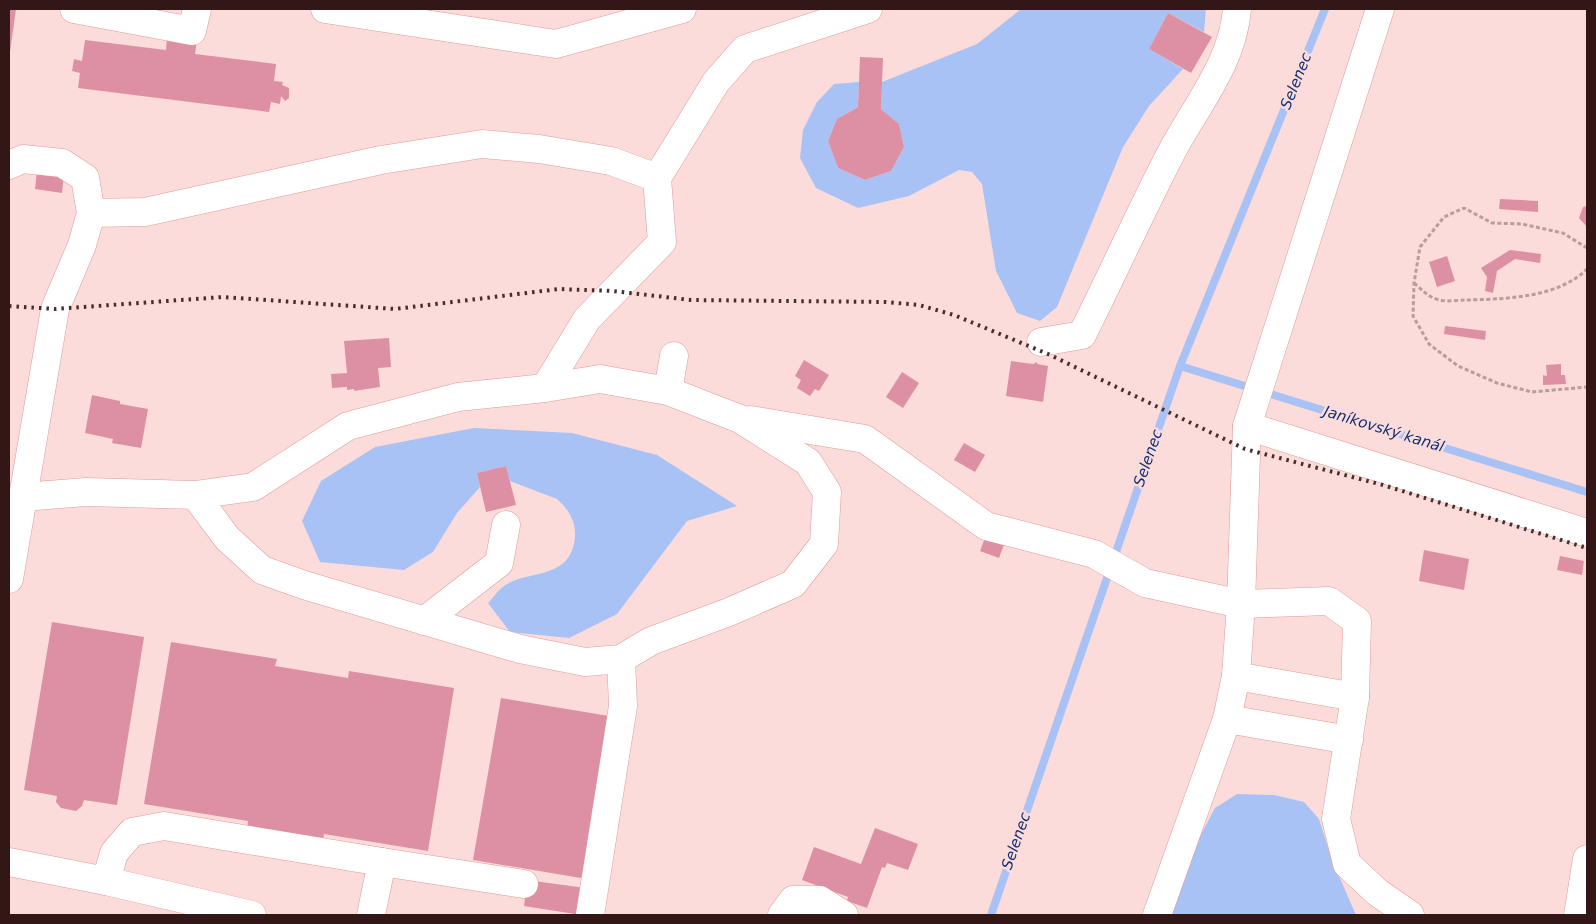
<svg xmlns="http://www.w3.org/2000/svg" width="1596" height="924" viewBox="0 0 1596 924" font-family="'DejaVu Sans',sans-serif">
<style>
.water{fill:#a8c2f5}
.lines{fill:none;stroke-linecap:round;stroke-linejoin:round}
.stream{stroke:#a8c2f5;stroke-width:8}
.building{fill:#dd8fa3}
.minor-casing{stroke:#e39a95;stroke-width:29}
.path{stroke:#ba9c9a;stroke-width:3;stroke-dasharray:4 2.5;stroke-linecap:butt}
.minor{stroke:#fff;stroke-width:28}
.rail{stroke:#482d2c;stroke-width:4;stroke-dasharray:2.5 5;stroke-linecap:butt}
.labels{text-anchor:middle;stroke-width:5;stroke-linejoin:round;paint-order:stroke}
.water-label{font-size:15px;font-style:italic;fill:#102e75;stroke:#fcdcda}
</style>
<rect width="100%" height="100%" fill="#fcdcda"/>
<g class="water">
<path d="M 1021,9 L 1206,9 L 1204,32 L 1168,13 L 1149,49 L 1183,69 L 1149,106 L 1123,147 L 1057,307 L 1040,321 L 1017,313 L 996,271 L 982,184 L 972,172 L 959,170 L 909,196 L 858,208 L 816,188 L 800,158 L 803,130 L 817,102 L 834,84 L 859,82 L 858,107 L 837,119 L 828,141 L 838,168 L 865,180 L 891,171 L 904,147 L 899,124 L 881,109 L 882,82 L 977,44 Z"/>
<path d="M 474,428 L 572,433 L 657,455 L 737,506 L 687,521 L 617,614 L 569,638 L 510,632 L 488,603 C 493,598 498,590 504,586 C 528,569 572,581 575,536 C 576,521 568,509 557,499 L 510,481 L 506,466 L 477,473 L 480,487 L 457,513 L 433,552 L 404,570 L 320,562 L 302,521 L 321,481 L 375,447 Z"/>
<path d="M 1237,794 L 1274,795 L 1304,802 L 1319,819 L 1332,860 L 1356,915 L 1165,915 L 1179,876 L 1215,808 Z"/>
</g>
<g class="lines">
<g class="stream">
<path d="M 1180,366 L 1587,492"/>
<path d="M 991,915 L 1180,366 L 1325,9"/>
</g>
</g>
<g class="building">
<path d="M 9,9 L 16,9 L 10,52 L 9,52 Z"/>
<path d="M 1168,13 L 1212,37 L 1191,73 L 1149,49 Z"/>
<path d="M 167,36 L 197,40 L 195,54 L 276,64 L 274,81 L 283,82 L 282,85 L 289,88 L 289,98 L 285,101 L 281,96 L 280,104 L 271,102 L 269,112 L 78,88 L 80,73 L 72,71 L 74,59 L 82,61 L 85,40 L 166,50 Z"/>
<path d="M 860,57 L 883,58 L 881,109 L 899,124 L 904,147 L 891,171 L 865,180 L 838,168 L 828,141 L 837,119 L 858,107 Z"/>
<path d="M 37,170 L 64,173 L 62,193 L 35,189 Z"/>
<path d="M 1500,199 L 1538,201 L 1538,212 L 1499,209 Z"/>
<path d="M 1587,206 L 1587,227 L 1579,218 L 1583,207 Z"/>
<path d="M 1510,250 L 1541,254 L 1540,263 L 1515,259 L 1497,271 L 1493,293 L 1485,291 L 1487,277 L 1481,268 Z"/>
<path d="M 1447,256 L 1455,281 L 1437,287 L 1429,262 Z"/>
<path d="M 1445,326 L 1486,331 L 1485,340 L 1444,334 Z"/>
<path d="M 389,338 L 391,367 L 378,368 L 380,387 L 354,391 L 354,389 L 347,390 L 347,387 L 332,388 L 331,374 L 347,373 L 344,341 Z"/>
<path d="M 804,360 L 829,375 L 819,391 L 815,389 L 810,396 L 797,388 L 801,380 L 795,376 Z"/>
<path d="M 1011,361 L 1033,364 L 1037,362 L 1037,364 L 1048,366 L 1043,402 L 1006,396 Z"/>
<path d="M 1561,364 L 1561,375 L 1565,375 L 1566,384 L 1543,385 L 1543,375 L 1547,376 L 1546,365 Z"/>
<path d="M 902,372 L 919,383 L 903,408 L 886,397 Z"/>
<path d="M 92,395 L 120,401 L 120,404 L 148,409 L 141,448 L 112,443 L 113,439 L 85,433 Z"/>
<path d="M 964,443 L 985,455 L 975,472 L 954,460 Z"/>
<path d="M 506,466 L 516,505 L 486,512 L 477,473 Z"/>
<path d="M 986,535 L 1005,542 L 999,558 L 980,551 Z"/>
<path d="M 1424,550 L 1469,559 L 1464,590 L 1419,581 Z"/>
<path d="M 1560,556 L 1584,561 L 1582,575 L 1557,570 Z"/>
<path d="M 52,622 L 144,637 L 117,805 L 84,800 L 82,806 L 76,811 L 61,808 L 56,802 L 57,796 L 24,790 Z"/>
<path d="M 171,642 L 277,659 L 275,666 L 348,678 L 349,671 L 454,688 L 428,851 L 324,834 L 323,841 L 247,829 L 248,821 L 144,804 Z"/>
<path d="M 501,698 L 615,717 L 587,879 L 473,860 Z"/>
<path d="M 875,828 L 918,844 L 908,870 L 887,863 L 885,868 L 882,867 L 867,908 L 847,901 L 848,897 L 802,880 L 814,847 L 861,864 Z"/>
<path d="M 527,880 L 585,888 L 581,915 L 524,906 Z"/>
</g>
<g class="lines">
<g class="minor-casing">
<g id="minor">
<path d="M 74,9 L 192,31 L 197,9"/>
<path d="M 325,9 L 556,44 L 682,9"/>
<path d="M 9,165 L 23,159 L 62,163 L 85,178 L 91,213 L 82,245 L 55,309 L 9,579"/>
<path d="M 91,213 L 145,212 L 381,160 L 482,144 L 539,149 L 611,161 L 657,178"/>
<path d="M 1041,342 L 1082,335 C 1112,275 1140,213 1171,153 C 1195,107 1233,63 1237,9"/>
<path d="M 545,388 L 587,319 L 662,242 L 657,178 L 716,82 L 745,49 L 868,9"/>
<path d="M 668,391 L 674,356"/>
<path d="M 750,420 L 865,439 L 986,526 L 1094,554 L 1145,583 L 1241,604 L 1329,601 L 1357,621 L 1355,697 L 1336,819 L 1347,864 L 1377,892 L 1410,915"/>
<path d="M 1247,426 L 1587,533"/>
<path d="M 23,497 L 86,492 L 195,495 L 227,538 L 262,570 L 304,585 L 520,649 L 585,662 L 621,659 L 651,641 L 729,612 L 793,584 L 824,544 L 827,492 L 808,462 L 740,419 L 668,391 L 600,379 L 545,388 L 458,397 L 348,426 L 253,487 L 195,495"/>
<path d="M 424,621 L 499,563 L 506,525"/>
<path d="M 1236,676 L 1355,697"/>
<path d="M 1227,719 L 1349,740"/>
<path d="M 9,862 L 106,881 L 252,915"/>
<path d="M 106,881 L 114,853 L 132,832 L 164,826 L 382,862"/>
<path d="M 371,915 L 382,862 L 524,884"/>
<path d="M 590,915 L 623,706 L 621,659"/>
<path d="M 782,915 L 793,900 L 820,900 L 844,915"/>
<path d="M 1157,915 L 1227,719 L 1236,676 L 1241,604 L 1247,426 L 1380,9"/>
<path d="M 1578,915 L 1587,859"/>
</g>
</g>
<g class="path">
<path d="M 1587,248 L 1563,233 L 1522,224 L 1492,223 L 1464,208 L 1444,217 L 1420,247 L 1414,283 L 1413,316 L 1429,344 L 1458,366 L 1497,383 L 1532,392 L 1587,387"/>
<path d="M 1414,283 C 1422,290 1428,297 1439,300 C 1447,302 1458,300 1466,300 C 1505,299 1558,298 1587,269"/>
</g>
<use href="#minor" class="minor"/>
<path class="rail" d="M 9,306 L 55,309 L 223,297 L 395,309 L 559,289 L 613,291 L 691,300 L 886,302 L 919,305 L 954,315 L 1048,354 L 1245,449 L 1383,485 L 1587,548"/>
</g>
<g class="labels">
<g class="water-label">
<text transform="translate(1296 81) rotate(-68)" y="5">Selenec</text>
<text transform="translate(1384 429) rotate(17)" y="5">Janíkovský kanál</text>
<text transform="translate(1148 458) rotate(-71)" y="5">Selenec</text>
<text transform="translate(1016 841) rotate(-71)" y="5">Selenec</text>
</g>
</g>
<rect width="1596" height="924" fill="none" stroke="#321716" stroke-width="20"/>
</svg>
